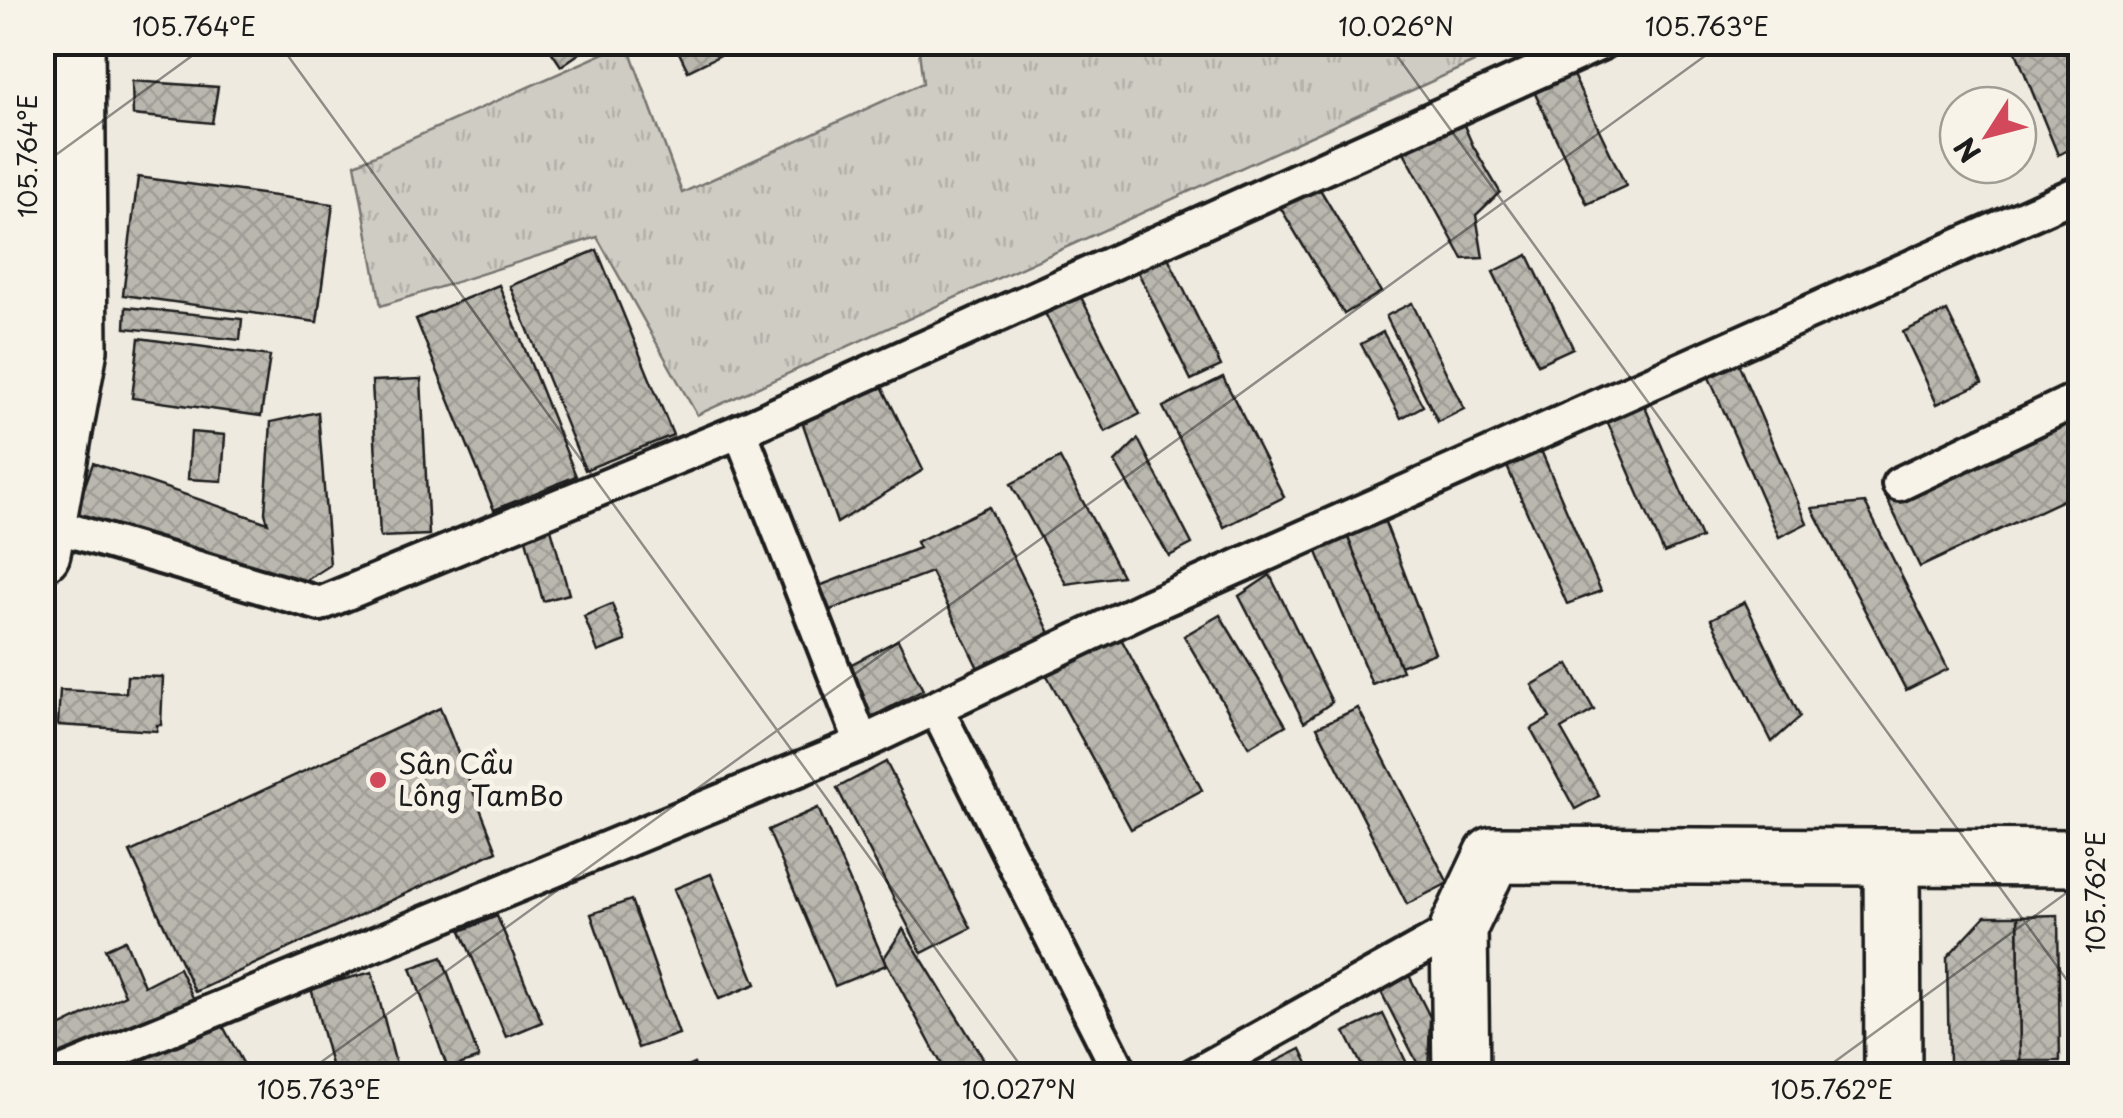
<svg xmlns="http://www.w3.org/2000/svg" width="2123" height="1118" viewBox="0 0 2123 1118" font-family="'Playpen Sans',sans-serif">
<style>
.grass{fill:url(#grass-tufts);stroke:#767470;stroke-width:2.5}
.building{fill:url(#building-cross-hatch);stroke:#1c1c1c;stroke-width:2.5}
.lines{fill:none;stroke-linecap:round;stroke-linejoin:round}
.service-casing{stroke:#1c1c1c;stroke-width:40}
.minor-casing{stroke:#1c1c1c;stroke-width:62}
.service{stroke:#f7f3e8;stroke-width:32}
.minor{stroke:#f7f3e8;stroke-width:55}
.ticks{fill:none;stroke:#1c1c1c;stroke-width:2.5;stroke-opacity:0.45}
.poi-dot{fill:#d1495b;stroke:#f7f3e8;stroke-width:4}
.labels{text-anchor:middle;stroke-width:10;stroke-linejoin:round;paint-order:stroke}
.poi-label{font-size:28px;fill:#1c1c1c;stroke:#f7f3e8;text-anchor:start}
.neatline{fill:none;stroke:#1c1c1c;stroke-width:4}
.ticks-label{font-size:25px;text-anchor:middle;fill:#1c1c1c}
</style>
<defs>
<pattern id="grass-tufts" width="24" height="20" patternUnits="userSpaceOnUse" patternTransform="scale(2.5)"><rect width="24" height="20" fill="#cfccc3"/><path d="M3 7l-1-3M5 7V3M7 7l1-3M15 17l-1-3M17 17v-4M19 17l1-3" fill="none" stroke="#b1afa7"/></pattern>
<pattern id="building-cross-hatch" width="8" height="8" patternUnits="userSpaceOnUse" patternTransform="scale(2.5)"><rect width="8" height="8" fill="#bab7af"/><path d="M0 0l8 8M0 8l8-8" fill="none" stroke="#9f9d96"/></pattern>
</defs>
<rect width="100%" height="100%" fill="#eeeae0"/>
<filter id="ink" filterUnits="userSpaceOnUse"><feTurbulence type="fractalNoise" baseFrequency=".01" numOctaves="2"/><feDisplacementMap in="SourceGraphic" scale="20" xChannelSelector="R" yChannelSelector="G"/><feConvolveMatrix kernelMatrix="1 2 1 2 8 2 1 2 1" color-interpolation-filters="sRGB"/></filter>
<g filter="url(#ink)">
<path class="grass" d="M 627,43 L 682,193 L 923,83 L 918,43 L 1516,43 L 697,415 L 597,237 L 381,306 L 355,164 Z"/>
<g class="building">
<path d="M 545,42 L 596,42 L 561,66 Z"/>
<path d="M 674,42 L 747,42 L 688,71 Z"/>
<path d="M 2012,42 L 2080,42 L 2080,143 L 2058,155 Z"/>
<path d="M 1560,48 L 1626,186 L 1587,204 L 1522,66 Z"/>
<path d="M 132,81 L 218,87 L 212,123 L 133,115 Z"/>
<path d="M 1449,91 L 1473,146 L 1500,192 L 1476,215 L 1483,258 L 1463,259 L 1388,123 Z"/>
<path d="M 1311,174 L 1381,292 L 1344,314 L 1274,197 Z"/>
<path d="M 138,177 L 333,204 L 317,322 L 123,295 Z"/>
<path d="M 597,250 L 673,435 L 585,470 L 510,286 Z"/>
<path d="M 1166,253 L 1221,366 L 1191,380 L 1136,268 Z"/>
<path d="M 1528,255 L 1573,348 L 1538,364 L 1493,272 Z"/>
<path d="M 499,285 L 576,476 L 494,510 L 416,319 Z"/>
<path d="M 1080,295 L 1140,414 L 1105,432 L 1045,313 Z"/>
<path d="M 1412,303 L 1464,409 L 1438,422 L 1386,316 Z"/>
<path d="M 126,307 L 242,319 L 240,340 L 125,328 Z"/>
<path d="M 1947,311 L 1982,383 L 1937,404 L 1903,332 Z"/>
<path d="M 1383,332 L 1423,406 L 1401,418 L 1361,344 Z"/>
<path d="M 139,338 L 270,356 L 261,416 L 132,398 Z"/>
<path d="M 1734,354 L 1807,523 L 1779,537 L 1704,366 Z"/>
<path d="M 876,374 L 923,470 L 837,523 L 803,424 Z"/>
<path d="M 1223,377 L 1284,497 L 1224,527 L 1163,407 Z"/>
<path d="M 421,379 L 429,535 L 380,537 L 372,381 Z"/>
<path d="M 1642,400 L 1701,538 L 1664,553 L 1605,416 Z"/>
<path d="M 2080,406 L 2080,492 L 1920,567 L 1886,497 Z"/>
<path d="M 318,412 L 330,565 L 286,593 L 73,519 L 93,463 L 268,523 L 265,513 L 271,422 Z"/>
<path d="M 191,432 L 225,435 L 222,481 L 188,479 Z"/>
<path d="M 1138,439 L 1192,544 L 1169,556 L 1115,462 Z"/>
<path d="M 1537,441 L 1601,591 L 1567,604 L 1502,455 Z"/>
<path d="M 1060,458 L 1122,576 L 1066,584 L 1011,484 Z"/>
<path d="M 1865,503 L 1948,669 L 1906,690 L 1812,508 Z"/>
<path d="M 989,507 L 1050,633 L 978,668 L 931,572 L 828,611 L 819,586 L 919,548 L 916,542 Z"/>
<path d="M 1383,517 L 1435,653 L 1400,666 L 1346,533 Z"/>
<path d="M 550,525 L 569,594 L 543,601 L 524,532 Z"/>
<path d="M 1346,533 L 1402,671 L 1372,684 L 1314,545 Z"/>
<path d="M 1270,575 L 1332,702 L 1304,722 L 1239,596 Z"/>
<path d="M 1745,602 L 1800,717 L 1772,742 L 1711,619 Z"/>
<path d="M 612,604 L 626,641 L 598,652 L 584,616 Z"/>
<path d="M 1220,615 L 1286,725 L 1249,747 L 1184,636 Z"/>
<path d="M 1117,631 L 1202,790 L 1131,829 L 1044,670 Z"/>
<path d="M 898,640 L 923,690 L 866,720 L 840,670 Z"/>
<path d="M 1568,664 L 1594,710 L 1561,729 L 1599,796 L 1575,809 L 1531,729 L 1550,718 L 1532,685 Z"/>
<path d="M 127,676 L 163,677 L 161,725 L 157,725 L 157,731 L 58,725 L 60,690 L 126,693 Z"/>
<path d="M 440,708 L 497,851 L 195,992 L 130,852 Z"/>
<path d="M 1358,708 L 1448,883 L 1407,904 L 1317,727 Z"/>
<path d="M 886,762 L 971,928 L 922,953 L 837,788 Z"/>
<path d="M 818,808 L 886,965 L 835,986 L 768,830 Z"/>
<path d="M 711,874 L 756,984 L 719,999 L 674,889 Z"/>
<path d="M 631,900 L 679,1034 L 638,1048 L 591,914 Z"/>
<path d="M 2058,915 L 2060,1061 L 2020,1061 L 2018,916 Z"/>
<path d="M 497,916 L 542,1022 L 506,1037 L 461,931 Z"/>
<path d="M 1985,916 L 2018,916 L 2020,1061 L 1949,1062 L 1947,957 Z"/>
<path d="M 903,929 L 994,1076 L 948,1076 L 884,958 Z"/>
<path d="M 125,940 L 144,986 L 179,968 L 195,1002 L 59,1068 L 43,1035 L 125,995 L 105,949 Z"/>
<path d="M 442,957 L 479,1058 L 448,1069 L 411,968 Z"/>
<path d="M 1405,967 L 1430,1017 L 1428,1076 L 1424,1076 L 1376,982 Z"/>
<path d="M 372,972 L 399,1076 L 334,1076 L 311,988 Z"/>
<path d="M 1383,1014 L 1413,1076 L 1367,1076 L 1345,1032 Z"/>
<path d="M 217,1015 L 250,1076 L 107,1076 Z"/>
<path d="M 1301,1049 L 1314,1076 L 1272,1076 L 1267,1066 Z"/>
<path d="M 694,1064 L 699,1076 L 666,1076 Z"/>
</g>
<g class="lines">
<g class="service-casing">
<g id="service">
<path d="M 740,431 L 862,743"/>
<path d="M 1899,484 L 2080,398"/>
<path d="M 48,524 L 320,604 L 740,431 L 1603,42"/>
<path d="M 936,708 L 1122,1076"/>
<path d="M 55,1076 L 862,743 L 1147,607 L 2080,192"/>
<path d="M 1193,1076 L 1459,927"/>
</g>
</g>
<g class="minor-casing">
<g id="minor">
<path d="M 42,553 L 79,349 L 76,42"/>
<path d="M 1892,858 L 1893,1076"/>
<path d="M 1461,1076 L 1459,927 L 1493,855 L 2080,858"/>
</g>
</g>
<use href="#service" class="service"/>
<use href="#minor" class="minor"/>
</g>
</g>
<path class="ticks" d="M 278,42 L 1028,1076M 1387,42 L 2080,998M 42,165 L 211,42M 302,1076 L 1724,42M 1815,1076 L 2080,883"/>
<circle class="poi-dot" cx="378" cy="780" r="10"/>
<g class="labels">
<g class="poi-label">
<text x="398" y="774">Sân Cầu<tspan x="398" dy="32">Lông TamBo</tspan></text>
</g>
</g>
<rect width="2123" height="1118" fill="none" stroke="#f7f3e8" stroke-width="110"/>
<g transform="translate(1988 135) rotate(234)"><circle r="48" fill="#f7f3e8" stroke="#9f9d96" stroke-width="2.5"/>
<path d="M0-8L18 38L0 25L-18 38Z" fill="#d1495b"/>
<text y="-15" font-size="28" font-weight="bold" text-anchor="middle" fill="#1c1c1c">N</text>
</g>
<rect x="55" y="55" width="2013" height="1008" class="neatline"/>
<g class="ticks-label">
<text x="194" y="36">105.764°E</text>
<text x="1396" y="36">10.026°N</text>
<text x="1707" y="36">105.763°E</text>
<text transform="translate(28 156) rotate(-90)" y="9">105.764°E</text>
<text transform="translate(2096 892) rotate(-90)" y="9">105.762°E</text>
<text x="319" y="1099">105.763°E</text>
<text x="1019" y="1099">10.027°N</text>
<text x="1832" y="1099">105.762°E</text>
</g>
</svg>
